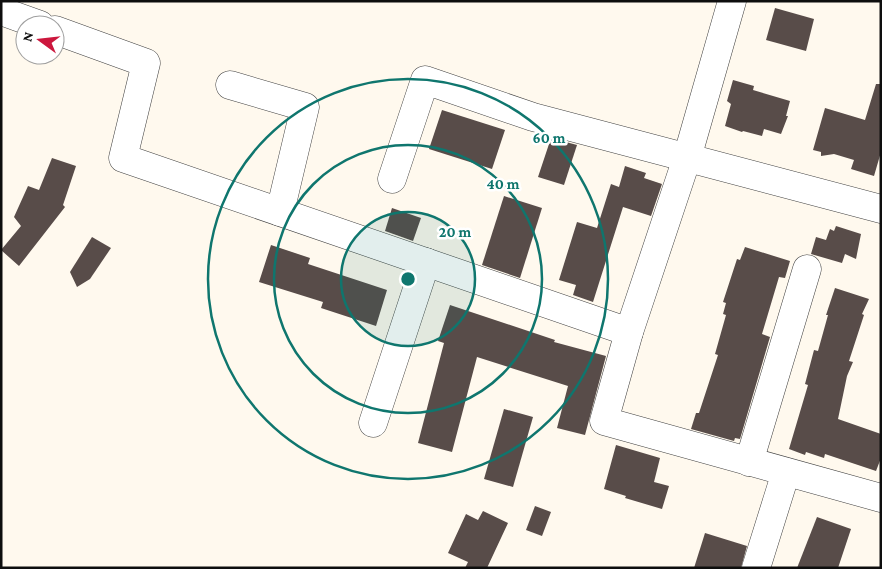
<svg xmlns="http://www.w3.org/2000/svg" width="882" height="569" viewBox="0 0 882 569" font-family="'Crimson Pro',serif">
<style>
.building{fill:#584c49}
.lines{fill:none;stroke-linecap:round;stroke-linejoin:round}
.minor-casing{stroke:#414141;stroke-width:29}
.minor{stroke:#fff;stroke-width:28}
.ring{fill:none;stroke:#0f766e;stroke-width:2.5}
.centre{fill:#0f766e;stroke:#fff;stroke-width:2.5}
.ring-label{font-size:15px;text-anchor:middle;font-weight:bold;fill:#0f766e;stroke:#fff;stroke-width:5;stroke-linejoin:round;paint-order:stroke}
</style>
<rect width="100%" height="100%" fill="#fff9ee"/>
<g class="building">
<path d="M 775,8 L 814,19 L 806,51 L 766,40 Z"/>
<path d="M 733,80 L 754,86 L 753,90 L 790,101 L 786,116 L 788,116 L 781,134 L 764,129 L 762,136 L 743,131 L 742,132 L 725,126 L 731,104 L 727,101 Z"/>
<path d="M 876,84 L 881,84 L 881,152 L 874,176 L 851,169 L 854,160 L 834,154 L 821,156 L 821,152 L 813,150 L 825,108 L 865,120 Z"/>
<path d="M 442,110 L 505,130 L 492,169 L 429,149 Z"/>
<path d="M 551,138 L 577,145 L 564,185 L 538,177 Z"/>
<path d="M 52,158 L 76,166 L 63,205 L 65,207 L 19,266 L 1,250 L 21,226 L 14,217 L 28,186 L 39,190 Z"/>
<path d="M 625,166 L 646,173 L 644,178 L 662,184 L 651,216 L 623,207 L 593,302 L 573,295 L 576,285 L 559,280 L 577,222 L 597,228 L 611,184 L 619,187 Z"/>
<path d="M 504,196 L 542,208 L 520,278 L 482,265 Z"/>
<path d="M 392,208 L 421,218 L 413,241 L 385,231 Z"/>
<path d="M 836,226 L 861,234 L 856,259 L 845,254 L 842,263 L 811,254 L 816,237 L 826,240 L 830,229 L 834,231 Z"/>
<path d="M 92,237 L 111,248 L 90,279 L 77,287 L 70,272 Z"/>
<path d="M 271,245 L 310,258 L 308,264 L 387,290 L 376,326 L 321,308 L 323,302 L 259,282 Z"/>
<path d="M 745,247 L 790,261 L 785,278 L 779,277 L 762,334 L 770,337 L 740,439 L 735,438 L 734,441 L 691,429 L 696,413 L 699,413 L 718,355 L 715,354 L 726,315 L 723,314 L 726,303 L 723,302 L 737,259 L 740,260 Z"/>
<path d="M 835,288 L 869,299 L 862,314 L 864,315 L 849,361 L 853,362 L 847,376 L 838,419 L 881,434 L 881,458 L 876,471 L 825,454 L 824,458 L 806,452 L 805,455 L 789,449 L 808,385 L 805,384 L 814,350 L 818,351 L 828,315 L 826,315 Z"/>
<path d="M 450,305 L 555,340 L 554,342 L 606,356 L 585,435 L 557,428 L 568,386 L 477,357 L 452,452 L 418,443 L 444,343 L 438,341 Z"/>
<path d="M 504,409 L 533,417 L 513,487 L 484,479 Z"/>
<path d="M 616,445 L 660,458 L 654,482 L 669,486 L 662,509 L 625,498 L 626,496 L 604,489 Z"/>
<path d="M 535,506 L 551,512 L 542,536 L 526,530 Z"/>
<path d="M 483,511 L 508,523 L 487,568 L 465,568 L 468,562 L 448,553 L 466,514 L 478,520 Z"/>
<path d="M 817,517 L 851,529 L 838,568 L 797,568 Z"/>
<path d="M 705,533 L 747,546 L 741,568 L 694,568 Z"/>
</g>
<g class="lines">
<g class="minor-casing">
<g id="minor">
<path d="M 732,1 L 687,158 L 629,332 L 604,421 L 881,498"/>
<path d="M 1,11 L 40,25"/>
<path d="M 55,30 L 146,63 L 123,158 L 629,332"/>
<path d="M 230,85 L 305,107 L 280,212"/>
<path d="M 392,179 L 425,80 L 533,117 L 881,209"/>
<path d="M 373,423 L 426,262"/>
<path d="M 749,462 L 807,269"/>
<path d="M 756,568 L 786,472"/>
</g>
</g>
<use href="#minor" class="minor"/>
</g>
<circle cx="408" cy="279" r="67" fill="#0f766e" fill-opacity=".12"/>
<g class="ring">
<circle cx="408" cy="279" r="67"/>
<circle cx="408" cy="279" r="134"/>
<circle cx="408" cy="279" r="200"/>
</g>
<circle cx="408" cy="279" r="8" class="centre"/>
<g class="ring-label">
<text x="549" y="143">60 m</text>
<text x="503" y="189">40 m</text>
<text x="455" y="237">20 m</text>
</g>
<rect width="882" height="569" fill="none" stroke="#0e0e0e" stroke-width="5"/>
<g transform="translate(40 40) rotate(285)"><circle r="24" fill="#ffffff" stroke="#9f9f9f"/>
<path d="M0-4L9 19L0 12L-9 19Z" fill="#cc173d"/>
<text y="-8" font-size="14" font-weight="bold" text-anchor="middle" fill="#0e0e0e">N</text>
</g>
</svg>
